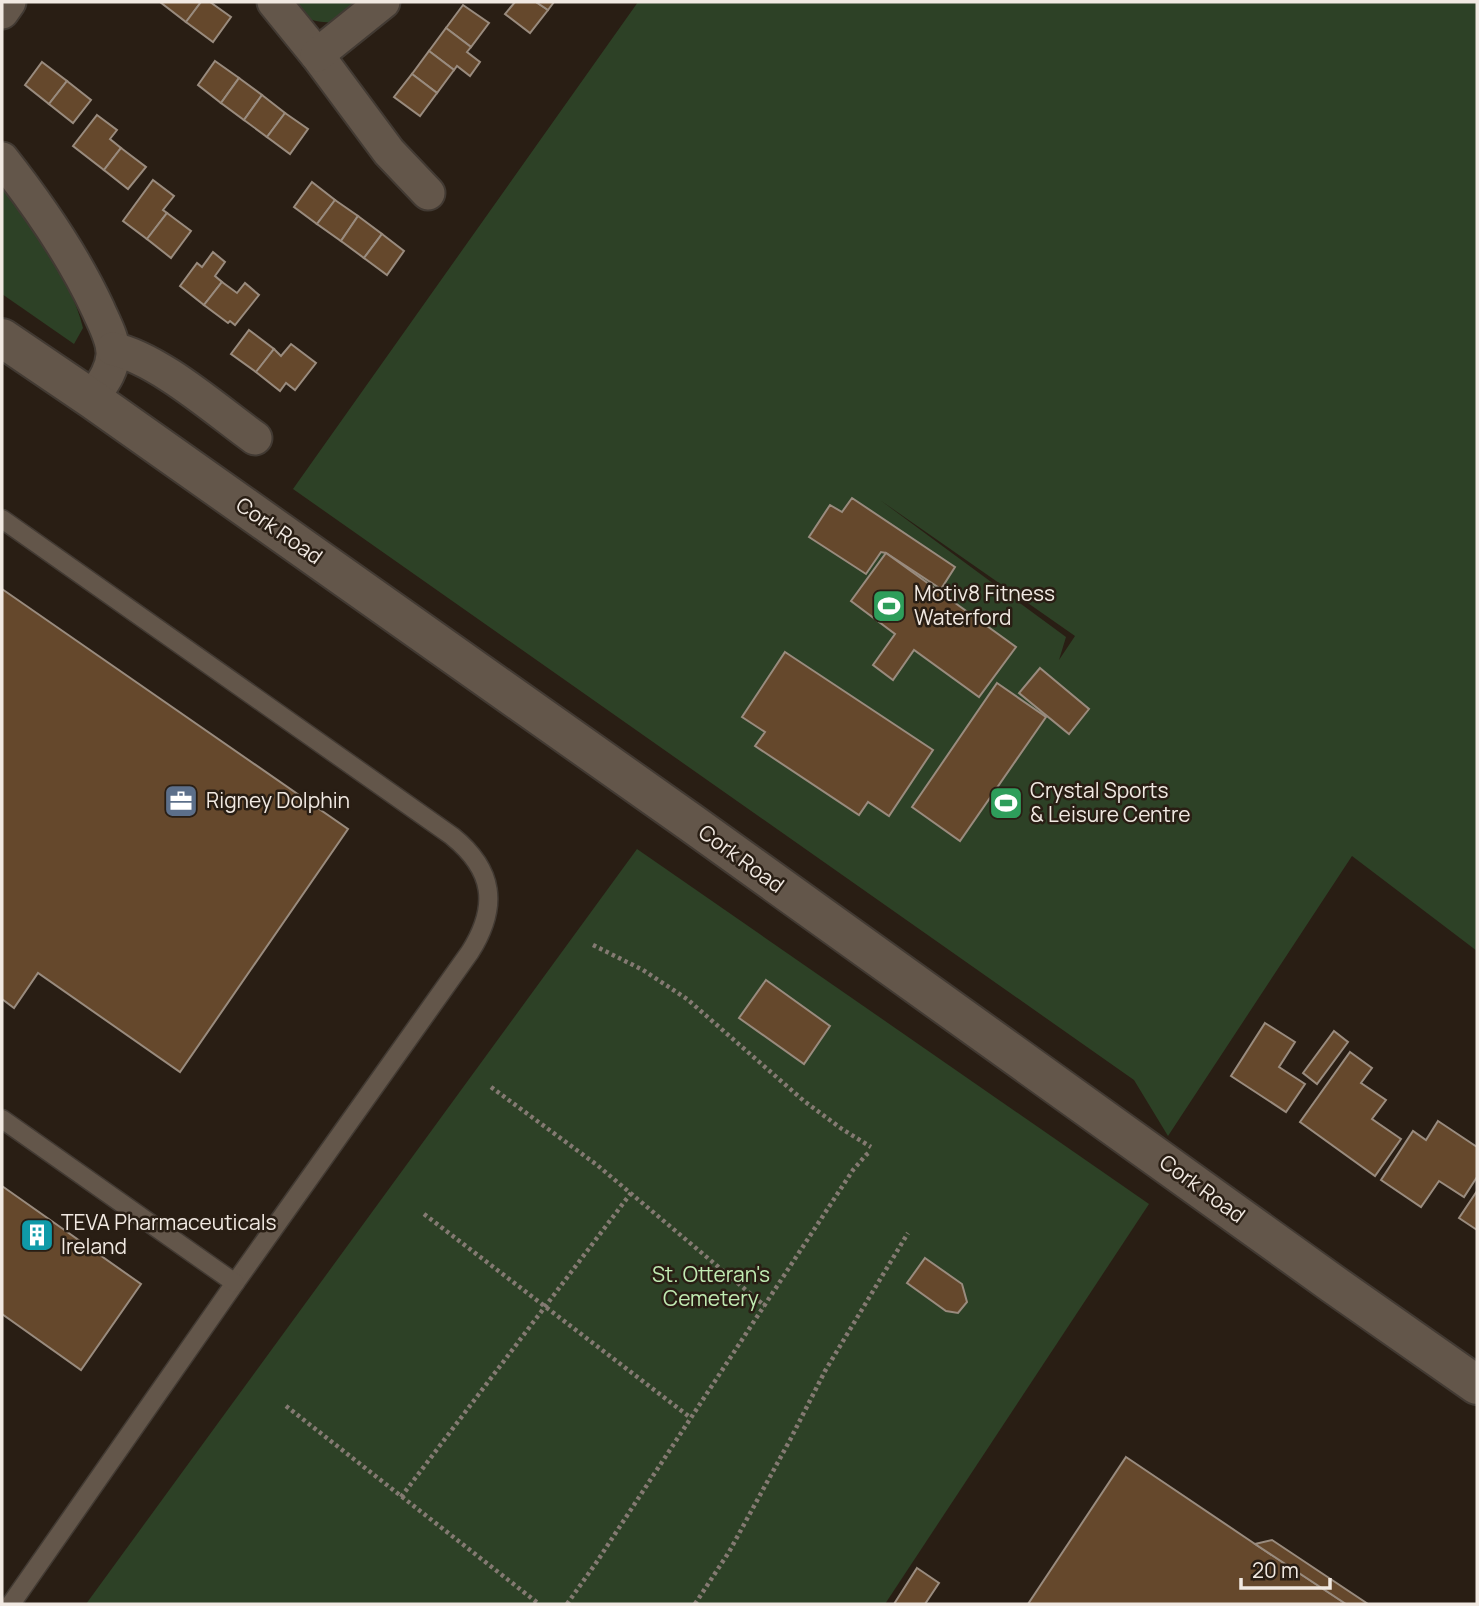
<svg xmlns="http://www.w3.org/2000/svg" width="1479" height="1606" viewBox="0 0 1479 1606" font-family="Manrope,sans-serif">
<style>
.green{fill:#2d4126;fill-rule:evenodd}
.building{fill:#65482c;stroke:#998b7e;stroke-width:2}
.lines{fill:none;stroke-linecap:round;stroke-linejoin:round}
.service-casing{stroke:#423a33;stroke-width:21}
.minor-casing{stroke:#423a33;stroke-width:37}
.secondary-casing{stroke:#423a33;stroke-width:42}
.path{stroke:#847a72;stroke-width:4.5;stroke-dasharray:3.5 3.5;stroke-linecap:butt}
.service{stroke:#63564a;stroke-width:18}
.minor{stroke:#63564a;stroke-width:33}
.secondary{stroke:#63564a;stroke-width:38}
.labels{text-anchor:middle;stroke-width:5;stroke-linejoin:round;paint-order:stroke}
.street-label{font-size:21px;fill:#f1e9e2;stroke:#291e14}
.poi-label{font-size:21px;fill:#f1e9e2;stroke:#291e14;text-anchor:start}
.park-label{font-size:21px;fill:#c0eab2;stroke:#291e14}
</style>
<rect width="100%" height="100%" fill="#291e14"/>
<g class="green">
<path d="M 294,2 L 363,2 L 334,23 C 313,21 305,22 294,2 Z"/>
<path d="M 638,2 L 1477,2 L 1477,951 L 1352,856 L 1168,1136 L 1134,1080 L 293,489 ZM 880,500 L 1075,636 L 1059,660 L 1066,637 Z"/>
<path d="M 2,187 C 18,206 32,227 46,249 C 61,274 76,299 83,328 L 74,344 L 2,294 Z"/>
<path d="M 637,849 L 1149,1204 L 885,1604 L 86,1604 Z"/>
</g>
<g class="building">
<path d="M 160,2 L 201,2 L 186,22 Z"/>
<path d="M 201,2 L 210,2 L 231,17 L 213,42 L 186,22 Z"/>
<path d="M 515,2 L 536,2 L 548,10 L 530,33 L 505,14 Z"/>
<path d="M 536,2 L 554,2 L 548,10 Z"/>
<path d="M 463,5 L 489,23 L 471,47 L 446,28 Z"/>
<path d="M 446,28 L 471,47 L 467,52 L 480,62 L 470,76 L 457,66 L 454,70 L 429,51 Z"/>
<path d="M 429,51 L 454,70 L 437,93 L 412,74 Z"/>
<path d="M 215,61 L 239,78 L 221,103 L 198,85 Z"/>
<path d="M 42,62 L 67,81 L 49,104 L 25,85 Z"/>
<path d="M 412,74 L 437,93 L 420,116 L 394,97 Z"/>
<path d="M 239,78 L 262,95 L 244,120 L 221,103 Z"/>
<path d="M 67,81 L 91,100 L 73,123 L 49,104 Z"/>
<path d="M 262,95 L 285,113 L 267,137 L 244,120 Z"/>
<path d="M 285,113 L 308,129 L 290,154 L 267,137 Z"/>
<path d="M 97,115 L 117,130 L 110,139 L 121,148 L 104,170 L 73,146 Z"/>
<path d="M 121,148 L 146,167 L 128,189 L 104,170 Z"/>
<path d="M 153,180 L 174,196 L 163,210 L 167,213 L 147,239 L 123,221 Z"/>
<path d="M 312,182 L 335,200 L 317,224 L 294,207 Z"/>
<path d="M 335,200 L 358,216 L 341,241 L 317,224 Z"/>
<path d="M 167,213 L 191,231 L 171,258 L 147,239 Z"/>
<path d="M 358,216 L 382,234 L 364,258 L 341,241 Z"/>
<path d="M 382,234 L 404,251 L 387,275 L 364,258 Z"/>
<path d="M 213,252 L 225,262 L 215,276 L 222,282 L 204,305 L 180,286 L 197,263 L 202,267 Z"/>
<path d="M 222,282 L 237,293 L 245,283 L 259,295 L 235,325 L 230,321 L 228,323 L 204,305 Z"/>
<path d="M 249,330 L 274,349 L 256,372 L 231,354 Z"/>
<path d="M 291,344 L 316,363 L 295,390 L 286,383 L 280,391 L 256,372 L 274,349 L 281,356 Z"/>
<path d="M 852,498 L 955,567 L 941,589 L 886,553 L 881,552 L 866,574 L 809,537 L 830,505 L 842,512 Z"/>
<path d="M 886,553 L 1016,647 L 979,697 L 914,650 L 893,680 L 873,665 L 895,634 L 851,601 Z"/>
<path d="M 2,589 L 348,829 L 180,1072 L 38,973 L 14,1008 L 2,999 Z"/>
<path d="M 785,652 L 933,750 L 889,816 L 868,802 L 859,815 L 755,746 L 765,732 L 742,717 Z"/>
<path d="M 1040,668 L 1089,709 L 1069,734 L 1019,693 Z"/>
<path d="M 997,683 L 1046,717 L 960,841 L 912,807 Z"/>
<path d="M 766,980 L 830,1026 L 804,1064 L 739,1018 Z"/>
<path d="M 1265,1023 L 1295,1042 L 1279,1067 L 1305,1084 L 1286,1112 L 1231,1076 Z"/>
<path d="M 1334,1031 L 1348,1042 L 1317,1084 L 1303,1073 Z"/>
<path d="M 1350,1052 L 1372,1068 L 1361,1083 L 1386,1100 L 1372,1119 L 1401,1139 L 1375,1176 L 1300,1122 Z"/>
<path d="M 1438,1121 L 1477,1147 L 1477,1177 L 1464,1197 L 1439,1181 L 1421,1207 L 1381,1180 L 1413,1131 L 1426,1140 Z"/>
<path d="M 2,1186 L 141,1284 L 81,1370 L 2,1314 Z"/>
<path d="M 1477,1191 L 1477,1230 L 1459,1218 Z"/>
<path d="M 925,1258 L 962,1284 L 967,1302 L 958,1313 L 946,1311 L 907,1283 Z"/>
<path d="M 1126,1457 L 1255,1544 L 1346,1604 L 1028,1604 Z"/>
<path d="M 1272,1540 L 1368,1604 L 1346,1604 L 1255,1544 Z"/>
<path d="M 917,1568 L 939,1583 L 925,1604 L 894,1604 Z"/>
</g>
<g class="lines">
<g class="service-casing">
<g id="service">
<path d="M 2,519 L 452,836 C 494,870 499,906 470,952 L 235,1283 L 11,1604"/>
<path d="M 2,1119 L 235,1283"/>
</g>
</g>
<g class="minor-casing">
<g id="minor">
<path d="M 274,2 L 317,55 L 389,152 L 428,193"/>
<path d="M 2,12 L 9,2"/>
<path d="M 317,55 L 383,2"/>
<path d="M 2,159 C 39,206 73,255 98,309 C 104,323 114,340 113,355 C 112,372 101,385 92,399"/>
<path d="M 113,349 C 159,359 216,410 255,438"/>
</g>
</g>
<g class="secondary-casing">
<path id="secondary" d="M 2,338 L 92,399 L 690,822 L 1333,1284 L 1477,1385"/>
</g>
<g class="path">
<path d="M 593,945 L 643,970 L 687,999 L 804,1101 L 842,1129 L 871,1147"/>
<path d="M 491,1087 L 597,1165 L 765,1306"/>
<path d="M 424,1214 L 691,1418"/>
<path d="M 286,1406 L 539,1604"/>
<path d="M 401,1497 L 631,1193"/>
<path d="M 567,1604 L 596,1563 L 853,1170 L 866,1155 L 871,1151"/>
<path d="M 695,1604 L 729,1552 L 790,1440 L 825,1371 L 908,1233"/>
</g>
<use href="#service" class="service"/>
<use href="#minor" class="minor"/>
<use href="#secondary" class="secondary"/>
</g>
<defs>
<g id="stadium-square" transform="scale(1.75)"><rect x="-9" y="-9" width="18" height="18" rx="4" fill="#2e9e5b" stroke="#291e14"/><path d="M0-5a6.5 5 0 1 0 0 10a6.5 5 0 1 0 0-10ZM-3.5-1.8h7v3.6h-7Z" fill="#fff"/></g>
<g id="office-square" transform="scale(1.75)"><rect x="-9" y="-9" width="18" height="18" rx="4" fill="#5c6f8a" stroke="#291e14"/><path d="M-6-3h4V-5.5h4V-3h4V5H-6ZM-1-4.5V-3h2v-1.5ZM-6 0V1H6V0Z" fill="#fff"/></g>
<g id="building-square" transform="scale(1.75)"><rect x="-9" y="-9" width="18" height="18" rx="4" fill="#0f9aa8" stroke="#291e14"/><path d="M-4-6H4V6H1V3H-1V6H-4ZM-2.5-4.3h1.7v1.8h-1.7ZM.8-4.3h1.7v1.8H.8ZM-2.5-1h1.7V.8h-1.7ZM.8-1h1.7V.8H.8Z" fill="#fff"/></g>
</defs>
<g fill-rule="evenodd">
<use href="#stadium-square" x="889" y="606"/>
<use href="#office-square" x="181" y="801"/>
<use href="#stadium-square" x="1006" y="803"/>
<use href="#building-square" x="37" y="1235"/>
</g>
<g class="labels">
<g class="street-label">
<text transform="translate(279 531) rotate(35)" y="7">Cork Road</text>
<text transform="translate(741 859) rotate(36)" y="7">Cork Road</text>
<text transform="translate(1202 1189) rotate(36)" y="7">Cork Road</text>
</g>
<g class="poi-label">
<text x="914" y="601">Motiv8 Fitness<tspan x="914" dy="24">Waterford</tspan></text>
<text x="1030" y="798">Crystal Sports<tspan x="1030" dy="24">&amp; Leisure Centre</tspan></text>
<text x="206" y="808">Rigney Dolphin</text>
<text x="61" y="1230">TEVA Pharmaceuticals<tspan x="61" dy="24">Ireland</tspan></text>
</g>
<g class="park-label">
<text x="711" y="1282">St. Otteran's<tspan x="711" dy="24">Cemetery</tspan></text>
</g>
</g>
<rect width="1479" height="1606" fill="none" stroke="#f1e9e2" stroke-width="7"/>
<path d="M1241 1578v10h89v-10" fill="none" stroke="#f1e9e2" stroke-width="3.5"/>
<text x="1252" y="1578" font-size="21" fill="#f1e9e2" stroke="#291e14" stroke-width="5" paint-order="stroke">20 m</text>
</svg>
